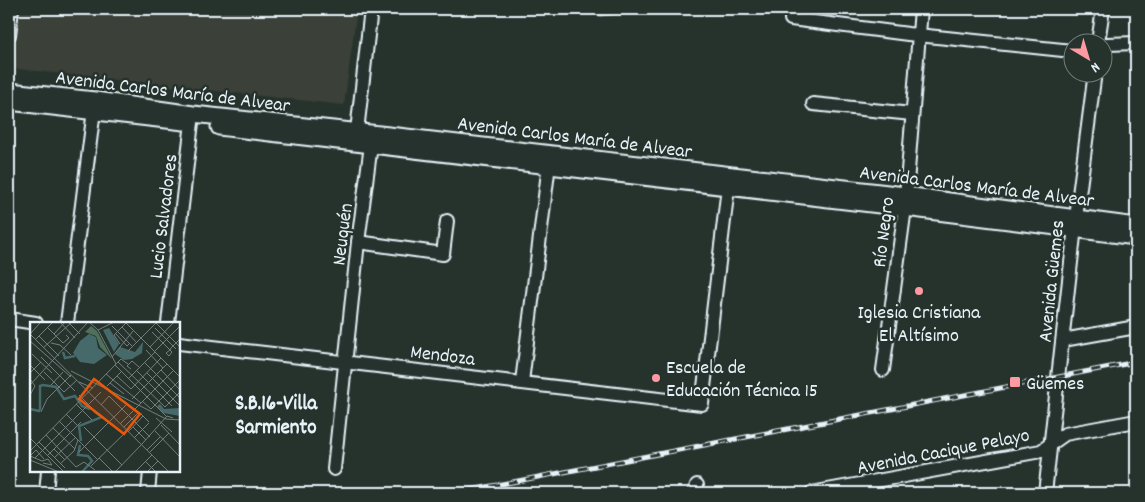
<svg xmlns="http://www.w3.org/2000/svg" width="1145" height="502" viewBox="0 0 1145 502" font-family="Dekko,sans-serif">
<style>
.built{fill:#3a4038}
.lines{fill:none;stroke-linecap:round;stroke-linejoin:round}
.stream{stroke:#87a0a3;stroke-width:3}
.minor-casing{stroke:#e8f1f8;stroke-width:16}
.major-casing{stroke:#e8f1f8;stroke-width:19}
.minor{stroke:#26332d;stroke-width:12}
.major{stroke:#26332d;stroke-width:15}
.rail-casing{stroke:#e8f1f8;stroke-width:5}
.rail{stroke:#26332d;stroke-width:3;stroke-dasharray:9;stroke-linecap:butt}
.poi-dot{fill:#ff9aa2;stroke:#26332d;stroke-width:2}
.labels{text-anchor:middle;stroke-width:5;stroke-linejoin:round;paint-order:stroke}
.street-label{font-size:20px;fill:#e8f1f8;stroke:#26332d}
.poi-label{font-size:20px;fill:#e8f1f8;stroke:#26332d;text-anchor:start}
.neighbourhood-label{font-size:21px;font-weight:bold;fill:#e8f1f8;stroke:#26332d}
.inset-river{fill:none;stroke:#466a6a;stroke-width:2.5}
.inset-road{fill:none;stroke:#747f7e;stroke-width:1}
.view{fill:#e8590c;fill-opacity:0.15;stroke:#e8590c;stroke-width:2.5}
.inset-edge{fill:none;stroke:#e8f1f8;stroke-width:2.5}
</style>
<rect width="100%" height="100%" fill="#26332d"/>
<filter id="ink" filterUnits="userSpaceOnUse"><feTurbulence type="fractalNoise" baseFrequency=".02" numOctaves="2"/><feDisplacementMap in="SourceGraphic" scale="10" xChannelSelector="R" yChannelSelector="G"/><feConvolveMatrix kernelMatrix="1 2 1 2 8 2 1 2 1" color-interpolation-filters="sRGB"/></filter>
<g filter="url(#ink)">
<path class="built" d="M 9,9 L 357,9 L 344,105 L 9,68 Z"/>
<g class="lines">
<path class="stream" d="M 588,9 L 600,15 L 656,9"/>
<g class="minor-casing">
<g id="minor">
<path d="M 791,19 L 908,34 L 1072,51"/>
<path d="M 9,35 L 12,9"/>
<path d="M 1098,42 L 1103,9"/>
<path d="M 1102,48 L 1108,44 L 1136,43"/>
<path d="M 813,104 L 912,114"/>
<path d="M 358,242 L 443,254 L 447,221"/>
<path d="M 9,319 L 36,323"/>
<path d="M 67,323 L 95,102"/>
<path d="M 168,323 L 193,114"/>
<path d="M 1063,340 L 1136,327"/>
<path d="M 179,343 L 702,404 L 729,179"/>
<path d="M 883,370 L 905,208 L 921,9"/>
<path d="M 522,382 L 550,156"/>
<path d="M 334,469 L 358,242 L 371,145 L 357,131 L 371,9"/>
<path d="M 46,493 L 48,471"/>
<path d="M 148,493 L 150,471"/>
<path d="M 694,493 L 697,485"/>
<path d="M 811,493 L 1041,451 L 1065,434 L 1136,421"/>
<path d="M 1045,493 L 1076,218 L 1095,72"/>
</g>
</g>
<g class="major-casing">
<g id="major">
<path d="M 9,91 L 95,100 L 193,114 L 398,136 L 905,195 L 1136,226"/>
<path d="M 9,102 L 184,122"/>
<path d="M 219,127 L 905,208 L 1136,237"/>
</g>
</g>
<use href="#minor" class="minor"/>
<use href="#major" class="major"/>
<g class="rail-casing">
<path id="rail" d="M 455,493 L 1136,362"/>
</g>
<use href="#rail" class="rail"/>
</g>
</g>
<g class="poi-dot">
<circle cx="919" cy="291" r="5"/>
<circle cx="656" cy="378" r="5"/>
<rect x="1009" y="376" width="12" height="12" rx="2.5"/>
</g>
<g class="labels">
<g class="street-label">
<text transform="translate(173 90) rotate(7)" y="7">Avenida Carlos María de Alvear</text>
<text transform="translate(575 136) rotate(7)" y="7">Avenida Carlos María de Alvear</text>
<text transform="translate(977 185) rotate(7)" y="7">Avenida Carlos María de Alvear</text>
<text transform="translate(162 216) rotate(-83)" y="7">Lucio Salvadores</text>
<text transform="translate(882 232) rotate(-83)" y="7">Río Negro</text>
<text transform="translate(341 234) rotate(-83)" y="7">Neuquén</text>
<text transform="translate(1050 281) rotate(-84)" y="7">Avenida Güemes</text>
<text transform="translate(443 354) rotate(7)" y="7">Mendoza</text>
<text transform="translate(943 450) rotate(-11)" y="7">Avenida Cacique Pelayo</text>
</g>
<g class="poi-label">
<text x="919" y="318" text-anchor="middle">Iglesia Cristiana<tspan x="919" dy="23">El Altísimo</tspan></text>
<text x="666" y="373">Escuela de<tspan x="666" dy="23">Educación Técnica 15</tspan></text>
<text x="1026" y="389">Güemes</text>
</g>
<g class="neighbourhood-label">
<text x="276" y="409">S.B.16-Villa<tspan x="276" dy="24">Sarmiento</tspan></text>
</g>
</g>
<g transform="translate(30 322)">
<rect width="150" height="150" fill="#26332d"/>
<path d="M 61,4 L 67,9 L 82,37 L 70,25 L 66,14 L 55,10 Z" fill="#4f715c"/>
<path d="M 79,6 L 89,22 L 84,30 L 73,8 ZM 59,12 L 66,15 L 68,26 L 77,33 L 64,42 L 50,40 L 43,31 L 50,19 ZM 113,20 L 112,31 L 102,37 L 94,38 L 85,32 L 90,25 L 105,30 ZM 130,82 L 134,87 L 150,86 L 150,94 L 133,91 L 127,84 Z" fill="#466a6a"/>
<path class="inset-river" d="M 33,30 L 35,36 L 45,34M 0,87 L 9,89 L 10,87 L 10,64 L 13,63 L 26,65 L 34,77 L 45,74 L 52,84 L 60,87M 51,119 L 49,104 L 72,95 L 64,89M 50,123 L 48,133 L 58,134 L 62,139 L 52,150"/>
<path class="inset-road" d="M 30,0 L 45,16M 38,0 L 50,12M 59,0 L 68,8 L 86,42M 95,0 L 150,55M 126,1 L 150,25M 82,4 L 103,25M 17,5 L 33,21 L 39,16 L 36,13M 92,5 L 107,21M 125,6 L 146,27M 68,8 L 84,0M 122,10 L 142,30 L 139,34 L 136,31 L 140,28 L 141,26 L 150,17M 0,12 L 11,0M 0,12 L 139,150M 24,12 L 35,0M 86,12 L 97,24 L 100,21M 9,14 L 29,34M 5,18 L 23,0M 0,19 L 41,55M 21,21 L 30,23 L 41,33M 90,22 L 84,13 L 96,1M 120,25 L 144,0M 13,26 L 42,0M 116,28 L 133,46M 98,29 L 127,0M 125,29 L 150,4M 2,32 L 22,51M 11,35 L 45,69M 82,35 L 103,9M 88,40 L 135,85 L 150,70M 114,40 L 150,76M 0,43 L 15,58M 85,43 L 137,95M 101,47 L 97,44 L 102,39 L 109,45M 106,48 L 142,84M 131,48 L 150,68M 41,49 L 136,97 L 150,98M 14,50 L 34,70 L 47,58M 0,51 L 11,40M 117,51 L 150,84M 76,52 L 111,81M 87,54 L 101,67 L 131,36M 0,57 L 5,64 L 0,73M 98,57 L 125,30M 49,60 L 63,66M 80,61 L 94,72M 0,63 L 58,0M 21,63 L 33,50M 77,64 L 92,49M 49,73 L 63,87M 102,77 L 137,42M 112,79 L 121,87 L 150,58M 46,82 L 62,98M 71,83 L 79,74 L 120,115M 11,90 L 17,77 L 41,53M 36,92 L 47,103M 126,96 L 142,110M 29,99 L 68,138M 90,102 L 144,48M 131,103 L 150,123M 54,105 L 92,143M 94,105 L 109,90 L 119,100M 103,105 L 116,118M 23,106 L 45,127M 125,109 L 150,135M 98,110 L 113,94M 16,113 L 46,145 L 54,140 L 65,148M 0,116 L 34,150M 104,116 L 119,101M 9,120 L 35,146M 112,122 L 137,94 L 143,96M 24,127 L 35,138M 117,128 L 130,115M 0,129 L 91,37 L 98,42M 49,130 L 96,83M 119,131 L 139,111M 0,134 L 12,139 L 18,137 L 22,143 L 13,141M 0,134 L 6,128 L 14,137M 17,134 L 51,100M 5,136 L 71,70M 24,136 L 46,115M 69,136 L 83,150M 0,138 L 29,150M 115,139 L 126,150M 30,142 L 44,129 L 48,118M 61,144 L 97,109M 85,150 L 112,122M 105,150 L 122,133M 117,150 L 128,139"/>
<path class="view" d="M 64,57 L 110,92 L 94,112 L 49,77 Z"/>
<rect width="150" height="150" class="inset-edge"/>
</g>
<rect width="1145" height="502" fill="none" stroke="#26332d" stroke-width="30"/>
<rect x="15" y="15" width="1115" height="472" fill="none" stroke="#e8f1f8" stroke-width="2" filter="url(#ink)"/>
<g transform="translate(1088 58) rotate(142)"><circle r="24" fill="#26332d" stroke="#747f7e"/>
<path d="M0-4L9 19L0 12L-9 19Z" fill="#ff9aa2"/>
<text y="-8" font-size="14" font-weight="bold" text-anchor="middle" fill="#e8f1f8">N</text>
</g>
</svg>
